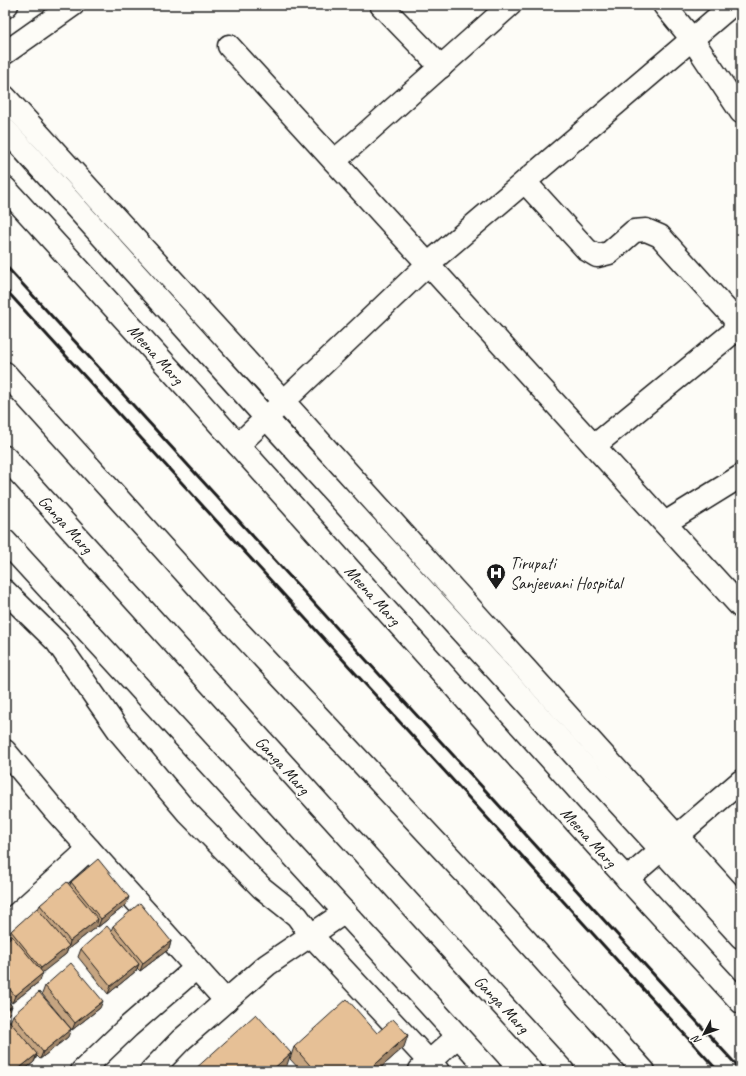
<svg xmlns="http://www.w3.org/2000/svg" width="746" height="1076" viewBox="0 0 746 1076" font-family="Caveat,sans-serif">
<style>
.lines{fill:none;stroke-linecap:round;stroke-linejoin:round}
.minor-casing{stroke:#1c1c1c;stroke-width:25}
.minor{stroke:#fdfcf7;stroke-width:22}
.rail{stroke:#1c1c1c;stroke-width:3}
.wall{fill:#c6a581;stroke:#1c1c1c}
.shaded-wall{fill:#a18669;stroke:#1c1c1c}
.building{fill:#e6c096;stroke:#1c1c1c}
.labels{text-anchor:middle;stroke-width:4;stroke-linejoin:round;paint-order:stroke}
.street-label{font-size:17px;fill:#1c1c1c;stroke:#fdfcf7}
.poi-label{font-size:17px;fill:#1c1c1c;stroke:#fdfcf7;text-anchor:start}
</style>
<rect width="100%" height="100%" fill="#fdfcf7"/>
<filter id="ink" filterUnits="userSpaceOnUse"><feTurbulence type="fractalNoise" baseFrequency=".025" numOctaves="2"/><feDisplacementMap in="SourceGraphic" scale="8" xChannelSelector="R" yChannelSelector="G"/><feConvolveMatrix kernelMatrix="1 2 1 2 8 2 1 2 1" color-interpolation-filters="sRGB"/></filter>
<g filter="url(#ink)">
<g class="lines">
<g class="minor-casing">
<g id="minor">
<path d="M 381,5 L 441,67"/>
<path d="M 664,5 L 692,39 L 741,112"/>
<path d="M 5,7 L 7,5"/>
<path d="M 229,46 L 741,607"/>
<path d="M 5,53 L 73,5"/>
<path d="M 5,97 L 284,402 L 741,907"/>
<path d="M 5,129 L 267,419 L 741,937"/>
<path d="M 334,161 L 354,144 L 510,5"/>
<path d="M 525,182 L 587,250 L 597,256 L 609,253 L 634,231 L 646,230 L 660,236 L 733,317 L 736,325 L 731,334 L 594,446"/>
<path d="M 5,188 L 189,390 L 606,856 L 741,1002"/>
<path d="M 5,373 L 227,619 L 476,885 L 644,1071"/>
<path d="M 238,445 L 428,264 L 732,5"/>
<path d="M 5,457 L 409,903 L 563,1071"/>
<path d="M 665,523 L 741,476"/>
<path d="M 5,541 L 490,1071"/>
<path d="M 5,591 L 57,642 L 121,734 L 187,812 L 262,888 L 297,916 L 311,935 L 438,1071"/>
<path d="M 5,751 L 55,811 L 226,1001"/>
<path d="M 627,879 L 741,781"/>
<path d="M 5,925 L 89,849"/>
<path d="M 420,1070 L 458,1036"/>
<path d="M 82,1071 L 128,1027 L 196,968"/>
<path d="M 151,1071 L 181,1040 L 267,965 L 345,912"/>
</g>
</g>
<use href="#minor" class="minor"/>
<g class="rail">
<path d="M 5,265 L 741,1070"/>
<path d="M 5,289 L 718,1071"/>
</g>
</g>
<g class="wall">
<path d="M 71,882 L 126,905 L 98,927 L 96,925 L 96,927 L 68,949 L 66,954 L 42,972 L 40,981 L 12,1003 L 5,994 L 5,942 L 8,939 L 11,931 L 38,909 L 40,905 L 70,885 Z"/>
<path d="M 113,926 L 171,941 L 169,949 L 140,971 L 137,968 L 136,971 L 108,994 L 78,957 L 81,949 L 111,931 Z"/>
<path d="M 45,986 L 100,1008 L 72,1030 L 42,994 Z"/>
<path d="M 13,1015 L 68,1037 L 40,1059 L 37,1056 L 34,1062 L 23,1071 L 5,1071 L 10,1022 Z"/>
<path d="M 294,1047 L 404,1047 L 377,1071 L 301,1071 L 290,1059 Z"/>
</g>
<g class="shaded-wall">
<path d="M 129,897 L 126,905 L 98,927 L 101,919 Z"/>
<path d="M 98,919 L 96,927 L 68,949 L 66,954 L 38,976 L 41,968 L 69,946 L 70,941 Z"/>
<path d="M 171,941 L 169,949 L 140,971 L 143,963 Z"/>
<path d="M 139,964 L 136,971 L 108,994 L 111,986 Z"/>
<path d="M 43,973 L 40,981 L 12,1003 L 15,996 Z"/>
<path d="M 103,1001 L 100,1008 L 72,1030 L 75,1023 Z"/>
<path d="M 12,1006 L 9,1014 L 5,1017 L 5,1011 Z"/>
<path d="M 71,1029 L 68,1037 L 40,1059 L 43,1052 Z"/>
<path d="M 408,1035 L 404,1047 L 377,1071 L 368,1071 Z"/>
<path d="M 291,1053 L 286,1068 L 282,1071 L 271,1071 Z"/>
<path d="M 37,1054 L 34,1062 L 23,1071 L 16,1071 Z"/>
</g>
<g class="building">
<path d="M 98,859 L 129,897 L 101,919 L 71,882 Z"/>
<path d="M 67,882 L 98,919 L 70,941 L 40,905 Z"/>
<path d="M 140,903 L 171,941 L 143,963 L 113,926 Z"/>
<path d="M 37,908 L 69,946 L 41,968 L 11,931 Z"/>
<path d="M 107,926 L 139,964 L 111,986 L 81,949 Z"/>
<path d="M 12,936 L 43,973 L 15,996 L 5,983 L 5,942 Z"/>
<path d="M 71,963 L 103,1001 L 75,1023 L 45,986 Z"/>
<path d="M 39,992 L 71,1029 L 43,1052 L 13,1015 Z"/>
<path d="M 5,998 L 12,1006 L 5,1011 Z"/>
<path d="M 347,999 L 377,1033 L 393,1019 L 408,1035 L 368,1071 L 315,1071 L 294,1047 Z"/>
<path d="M 256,1014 L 291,1053 L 271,1071 L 270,1071 L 269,1070 L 268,1071 L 193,1071 Z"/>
<path d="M 5,1017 L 6,1017 L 37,1054 L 16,1071 L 5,1071 Z"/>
</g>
</g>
<defs>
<g id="hospital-pin" transform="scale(1)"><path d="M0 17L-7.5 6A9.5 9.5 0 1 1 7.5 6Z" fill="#1c1c1c" stroke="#fdfcf7"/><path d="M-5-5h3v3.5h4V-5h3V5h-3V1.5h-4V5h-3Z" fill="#fff"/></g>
</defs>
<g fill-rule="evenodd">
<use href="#hospital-pin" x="496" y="573"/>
</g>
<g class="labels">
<g class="street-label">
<text transform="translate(156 354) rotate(48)" y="6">Meena Marg</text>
<text transform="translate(66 524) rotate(48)" y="6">Ganga Marg</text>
<text transform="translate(373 595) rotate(48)" y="6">Meena Marg</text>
<text transform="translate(283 765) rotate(48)" y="6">Ganga Marg</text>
<text transform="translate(589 837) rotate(48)" y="6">Meena Marg</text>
<text transform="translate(502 1004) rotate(47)" y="6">Ganga Marg</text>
</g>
<g class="poi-label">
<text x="510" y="569">Tirupati<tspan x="510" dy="20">Sanjeevani Hospital</tspan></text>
</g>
</g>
<rect width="746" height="1076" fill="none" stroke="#fdfcf7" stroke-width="20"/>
<rect x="10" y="10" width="726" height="1056" fill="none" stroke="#1c1c1c" stroke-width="1.5" filter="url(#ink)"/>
<g transform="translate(704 1034) rotate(229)" stroke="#fdfcf7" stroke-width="3" paint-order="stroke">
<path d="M0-3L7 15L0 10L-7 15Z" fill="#1c1c1c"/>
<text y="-6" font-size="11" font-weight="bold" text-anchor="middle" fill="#1c1c1c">N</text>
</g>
</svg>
